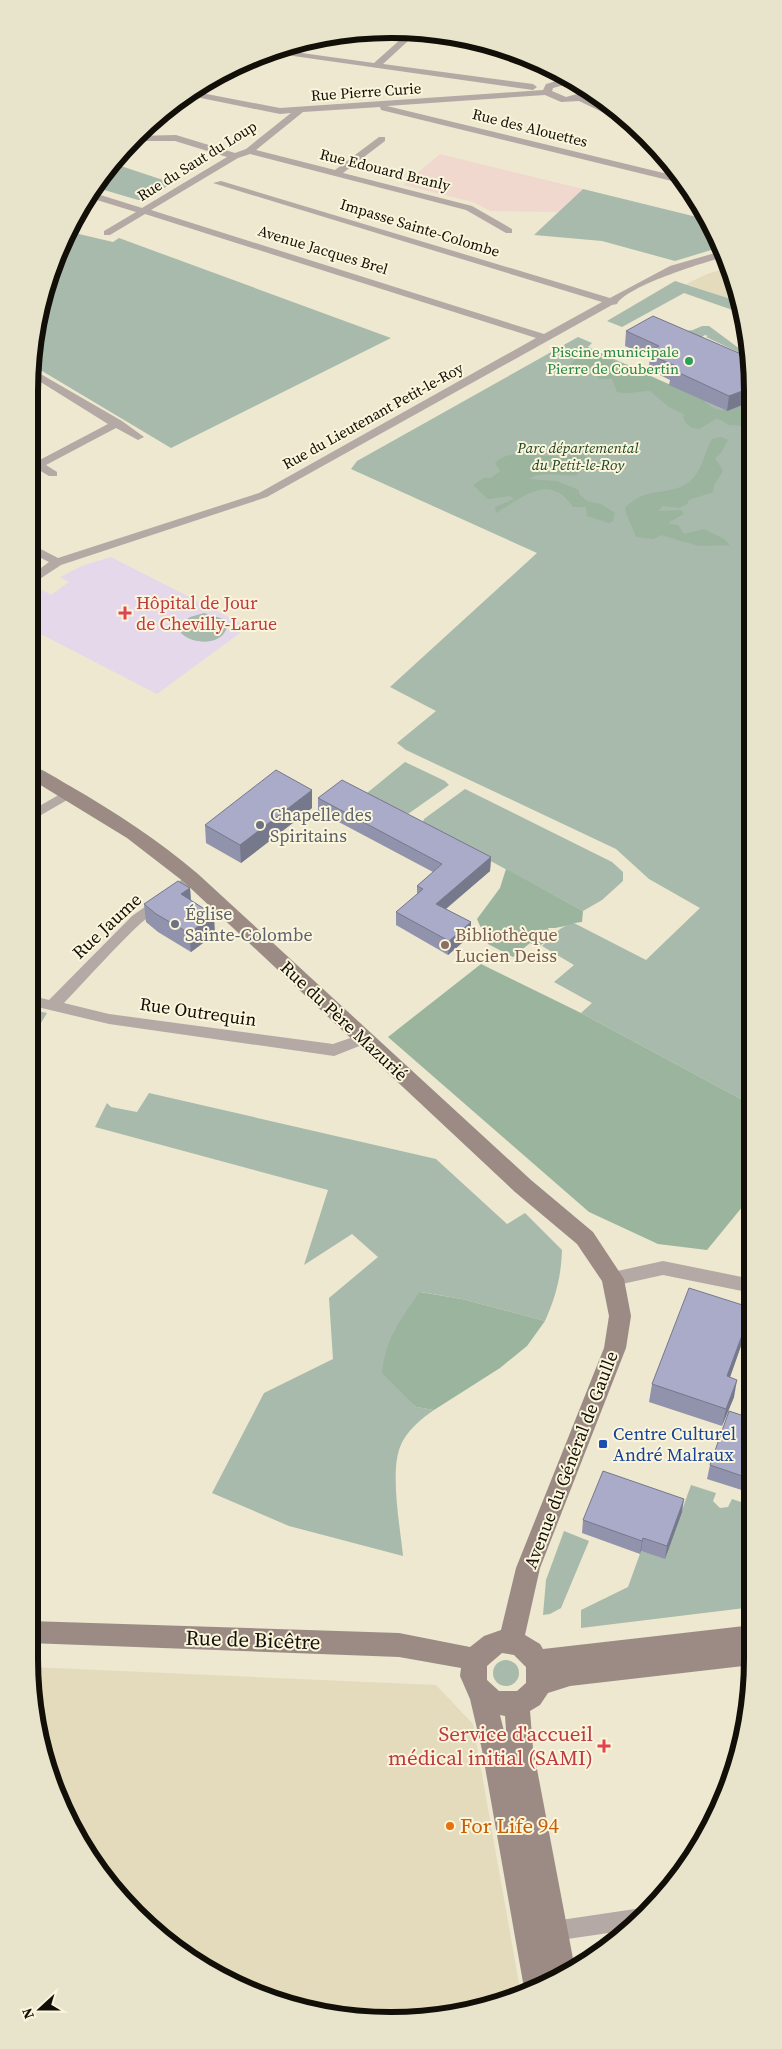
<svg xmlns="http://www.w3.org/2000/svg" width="782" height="2049" viewBox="0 0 782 2049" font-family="'Source Serif 4',serif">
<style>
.built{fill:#e3dbbc}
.education{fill:#f0d8ce}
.medical{fill:#e6d8eb}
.green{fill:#a8baab}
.forest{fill:#9ab49e}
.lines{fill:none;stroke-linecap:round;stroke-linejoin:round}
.street{fill:#b4a9a4;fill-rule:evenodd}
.secondary{fill:#9b8b84;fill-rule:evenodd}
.wall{fill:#9193ac}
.shaded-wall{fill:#76788c}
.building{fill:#a9abc8;stroke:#76788c}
.leisure-dot{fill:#2e9e5b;stroke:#fbf5dc;stroke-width:2}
.health-dot{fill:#e0444e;stroke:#fbf5dc;stroke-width:2}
.worship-dot{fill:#6b7280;stroke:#fbf5dc;stroke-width:2}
.education-dot{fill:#8d6e63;stroke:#fbf5dc;stroke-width:2}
.transit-dot{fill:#1a4fb4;stroke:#fbf5dc;stroke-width:2}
.food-dot{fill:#e8710a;stroke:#fbf5dc;stroke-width:2}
.labels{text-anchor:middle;stroke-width:4;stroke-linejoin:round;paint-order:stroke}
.far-street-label{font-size:15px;fill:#110f07;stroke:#fbf5dc}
.far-leisure-label{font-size:15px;fill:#27864d;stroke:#fbf5dc;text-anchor:end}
.far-park-label{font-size:15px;font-style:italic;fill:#1c4626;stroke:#fbf5dc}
.health-label{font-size:18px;fill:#be3a42;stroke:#fbf5dc;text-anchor:start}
.worship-label{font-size:18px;fill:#5b616d;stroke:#fbf5dc;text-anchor:start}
.street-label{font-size:18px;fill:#110f07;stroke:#fbf5dc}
.education-label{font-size:18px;fill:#785e54;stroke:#fbf5dc;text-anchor:start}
.transit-label{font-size:18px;fill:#164399;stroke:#fbf5dc;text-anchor:start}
.near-street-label{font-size:21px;fill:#110f07;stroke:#fbf5dc}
.near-health-label{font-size:21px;fill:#be3a42;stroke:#fbf5dc;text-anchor:end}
.near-food-label{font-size:21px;fill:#c56008;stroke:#fbf5dc;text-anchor:start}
.rim{fill:none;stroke:#110f07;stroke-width:6}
</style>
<rect width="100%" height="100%" fill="#ede8cf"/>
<g class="built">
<path d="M 727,268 L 737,301 L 686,284 L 707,274 Z"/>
<path d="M 30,1667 L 436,1685 L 473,1724 L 521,1995 L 462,2013 L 343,2017 L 275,2001 L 210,1972 L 118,1897 L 77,1839 L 48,1775 Z"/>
</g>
<path class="education" d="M 440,154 L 583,189 L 558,212 L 490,211 L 473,202 L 403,185 Z"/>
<path class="medical" d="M 111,557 L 248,627 L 157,694 L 29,628 L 29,599 L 42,590 L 51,595 L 69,582 L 60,577 L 84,565 Z"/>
<g class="green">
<path d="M 121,166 L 172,183 L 145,200 L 138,200 L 94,187 L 97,181 Z"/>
<path d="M 583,189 L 709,220 L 716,231 L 721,247 L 675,261 L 602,241 L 534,235 Z"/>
<path d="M 66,231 L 113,242 L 119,238 L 391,338 L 171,448 L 32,365 L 41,297 Z"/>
<path d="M 675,281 L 737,301 L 741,313 L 684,293 L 622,327 L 607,321 Z"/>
<path d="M 702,326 L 709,326 L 744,352 L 742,354 L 706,337 L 708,336 L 705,335 L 689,345 L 686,331 L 693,330 Z"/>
<path d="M 578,337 L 592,343 L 588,347 L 727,411 L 750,402 L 752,1105 L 581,1013 L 592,1003 L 554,982 L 574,965 L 542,946 L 560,929 L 572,922 L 646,960 L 700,908 L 649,879 L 616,849 L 406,750 L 397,743 L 436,711 L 390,687 L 537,553 L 351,469 L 357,461 Z"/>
<path d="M 204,613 L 223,619 L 227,627 C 222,646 193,645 181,633 L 181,624 L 190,617 Z"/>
<path d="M 405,762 L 445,781 L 449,785 L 408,814 L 369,796 L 367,793 Z"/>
<path d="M 465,789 L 612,862 L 623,872 L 623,881 L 602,900 L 583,911 L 422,824 L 424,819 Z"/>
<path d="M 29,1009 L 47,1013 L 30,1041 L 31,1048 L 29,1051 Z"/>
<path d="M 149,1093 L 436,1159 L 507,1224 L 525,1213 L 562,1250 C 561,1277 556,1296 545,1321 L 462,1299 L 421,1292 L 401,1390 L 416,1407 L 434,1410 C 421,1419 406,1431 400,1447 C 390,1473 400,1526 403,1556 L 289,1526 L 212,1493 L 264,1393 L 333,1359 L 329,1298 L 378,1257 L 352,1234 L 304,1265 L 328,1190 L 95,1127 L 107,1103 L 111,1107 L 137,1112 Z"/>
<path d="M 691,1485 L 716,1493 L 713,1501 L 720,1508 L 728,1507 L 732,1499 L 753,1506 L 745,1521 L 753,1524 L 753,1607 L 581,1628 L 581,1610 L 628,1587 L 641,1551 L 665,1558 Z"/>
<path d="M 564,1531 L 589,1541 L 561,1608 L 550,1614 L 543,1615 L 546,1580 Z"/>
<circle cx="506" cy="1673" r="13"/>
</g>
<g class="forest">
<path d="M 580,352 L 632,366 L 639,372 L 702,398 C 718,417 730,410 750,402 L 750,426 L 729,425 L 717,418 L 699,429 C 691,428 686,426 683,417 L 685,415 L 669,407 L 650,391 C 637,391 629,395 617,392 L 612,379 L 599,379 L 589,368 L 584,369 L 576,376 L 564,374 Z"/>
<path d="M 721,437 L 728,440 L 721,453 L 715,458 L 723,471 L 714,485 L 713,492 L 689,500 L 687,504 L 680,508 L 663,506 L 658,511 L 681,510 L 684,514 L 669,522 L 670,524 L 678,525 L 684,534 L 704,529 L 724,539 L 730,545 L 699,546 L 661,535 L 653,539 L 637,537 C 635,535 625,511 625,508 C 647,485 670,497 689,482 C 703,471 704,453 712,439 Z"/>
<path d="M 581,450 L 589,462 L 581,468 L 577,475 C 562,477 542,470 529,479 L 556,481 L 579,490 L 579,494 L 587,501 L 601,504 L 615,513 L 613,521 L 609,523 L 587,516 L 586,507 L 573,507 C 550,472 523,497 496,513 L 495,507 L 514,499 L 510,496 L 488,499 L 473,485 L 484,478 L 491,478 L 500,471 L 495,463 C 517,441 559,468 581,450 Z"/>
<path d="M 506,869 L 583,911 L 582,922 C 569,923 561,929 548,928 L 551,938 L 538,947 L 530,943 L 513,957 L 488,944 L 477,919 L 500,888 Z"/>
<path d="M 481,964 L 581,1013 L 752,1105 L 752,1195 L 707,1250 L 658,1244 L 589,1212 L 388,1037 Z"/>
<path d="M 420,1292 L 462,1299 L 545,1321 L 527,1346 L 500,1368 L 434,1410 L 416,1407 L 382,1373 C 385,1340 401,1318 420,1292 Z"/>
</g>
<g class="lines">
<g class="street">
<path d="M 411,30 L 420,30 L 383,64 L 533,84 L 537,87 L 533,90 L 265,52 L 273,49 L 374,63 Z"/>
<path d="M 564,79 L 588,88 L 590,94 L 586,98 L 619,113 L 629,122 L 623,122 L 579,101 L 561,102 L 545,95 L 387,106 L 680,177 L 684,184 L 381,110 L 380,107 L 303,112 L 256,150 L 335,170 L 379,137 L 385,137 L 385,141 L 343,173 L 472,206 L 512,229 L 512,233 L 506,233 L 466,210 L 250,154 L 238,158 L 151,210 L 544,334 L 602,302 L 213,183 L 221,181 L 610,298 L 670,266 L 722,251 L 724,257 C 702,263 627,286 617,304 L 612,305 L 267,497 L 61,565 L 29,586 L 29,577 L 49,562 L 29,552 L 29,543 L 58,558 L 259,493 L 536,338 L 145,214 L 110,235 L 104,235 L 104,231 L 136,212 L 87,197 L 91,192 L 142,208 L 227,157 L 175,141 L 131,141 L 136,136 L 176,135 L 235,153 L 246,149 L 291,113 L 280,114 L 186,95 L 191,91 L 280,108 L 543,90 L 546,84 ZM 564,85 L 579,88 L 581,93 L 566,97 L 552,91 L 553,88 Z"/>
<path d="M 32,369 L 122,421 L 144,437 L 138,440 L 116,428 L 46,465 L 57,472 L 57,476 L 49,476 L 34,467 L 34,463 L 108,424 L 31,376 Z"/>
<path d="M 69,789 L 74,790 L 76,793 L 74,796 L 29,822 L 29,812 Z"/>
<path d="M 191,873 L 196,875 L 198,878 C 185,899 159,908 141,923 C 114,948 89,977 64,1003 L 109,1014 L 333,1044 L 362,1034 L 367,1035 L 370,1039 L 367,1043 L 334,1056 L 109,1024 L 29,1005 L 29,995 L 49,1000 L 132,916 L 176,885 L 186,875 Z"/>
<path d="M 663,1261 L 752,1279 L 752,1293 L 663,1275 L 613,1286 L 607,1284 L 605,1279 L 607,1274 L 613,1272 Z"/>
<path d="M 635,1909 L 643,1912 L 622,1931 L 554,1941 L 547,1938 L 544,1931 L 547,1924 L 554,1921 Z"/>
</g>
<path class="secondary" d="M 29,765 C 44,769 57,779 70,786 C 115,812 158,840 198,874 L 531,1180 L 593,1232 L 624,1279 L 631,1316 L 626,1348 L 540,1568 L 525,1635 L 540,1644 L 543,1649 L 753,1625 L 752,1665 L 570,1686 L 548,1693 L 540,1705 L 530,1711 L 533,1748 L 575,1969 L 530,1993 L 526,1994 L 524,1988 L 482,1750 L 470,1699 L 460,1676 L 461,1668 L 399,1657 L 29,1643 L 29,1621 L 399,1633 L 470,1647 L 484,1636 L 501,1630 L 516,1568 L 604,1348 L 609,1316 L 602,1281 L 577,1244 L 515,1192 L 184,882 L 127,838 L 29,778 ZM 502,1653 L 514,1655 L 526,1667 L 526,1683 L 517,1691 L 499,1691 L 487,1680 L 487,1666 ZM 500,1715 L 505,1716 L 507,1743 Z"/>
</g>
<g class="wall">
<path d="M 626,331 L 741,354 L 750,347 L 750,402 L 727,411 L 669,385 L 670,380 L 656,373 L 656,370 L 649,366 L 650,357 L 625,346 Z"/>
<path d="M 318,798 L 491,857 L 490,871 L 446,909 L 471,922 L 470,936 L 448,955 L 396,925 L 396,912 L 417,895 L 417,886 L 433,872 L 318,811 Z"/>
<path d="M 312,808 L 241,863 L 206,843 L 205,825 Z"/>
<path d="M 190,888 L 191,900 L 215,934 L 191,952 L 158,932 L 146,922 L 144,904 Z"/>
<path d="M 752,1209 L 752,1243 L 742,1230 L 744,1220 Z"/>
<path d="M 752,1308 L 748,1326 L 730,1377 L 734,1397 L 722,1426 L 649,1402 L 652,1384 Z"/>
<path d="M 753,1419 L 753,1478 L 748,1492 L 707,1479 L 710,1465 Z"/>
<path d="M 682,1512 L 665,1559 L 641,1551 L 640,1554 L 582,1533 L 583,1520 Z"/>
</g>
<g class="shaded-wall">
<path d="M 750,388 L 750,402 L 727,411 L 729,396 Z"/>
<path d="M 312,790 L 312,808 L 241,863 L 240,845 Z"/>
<path d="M 491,857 L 490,871 L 436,917 L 436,904 Z"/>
<path d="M 190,888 L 191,906 L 181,894 Z"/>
<path d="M 214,915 L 215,934 L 191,952 L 189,933 Z"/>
<path d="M 471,922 L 470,936 L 448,955 L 449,941 Z"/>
<path d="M 752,1308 L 748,1326 L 724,1394 L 727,1376 Z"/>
<path d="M 737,1380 L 734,1397 L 722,1426 L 726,1409 Z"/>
<path d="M 753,1473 L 753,1478 L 748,1492 L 751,1479 Z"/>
<path d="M 684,1499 L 682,1512 L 665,1559 L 667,1546 Z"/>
<path d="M 643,1538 L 641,1551 L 640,1554 L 642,1541 Z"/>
</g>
<g class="building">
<path d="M 653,316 L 741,354 L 750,347 L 750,388 L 729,396 L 671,369 L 676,366 L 657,358 L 660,356 L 650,351 L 659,346 L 626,331 Z"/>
<path d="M 276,770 L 312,790 L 240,845 L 205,825 Z"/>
<path d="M 342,780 L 491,857 L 436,904 L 471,922 L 449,941 L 396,912 L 423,889 L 417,886 L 442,864 L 318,798 Z"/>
<path d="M 178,881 L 190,888 L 181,894 L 214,915 L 189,933 L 156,914 L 144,904 Z"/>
<path d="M 752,1209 L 752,1231 L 744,1220 Z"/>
<path d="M 689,1288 L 752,1308 L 727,1376 L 737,1380 L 726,1409 L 652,1384 Z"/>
<path d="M 729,1411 L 753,1419 L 753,1473 L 751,1479 L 710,1465 Z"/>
<path d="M 603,1471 L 684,1499 L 667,1546 L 643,1538 L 642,1541 L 583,1520 Z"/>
</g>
<circle class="leisure-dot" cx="689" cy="361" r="5"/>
<g class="health-dot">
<path d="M122.5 605.5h5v5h5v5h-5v5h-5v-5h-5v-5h5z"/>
<path d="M601.5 1738.5h5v5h5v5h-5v5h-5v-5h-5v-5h5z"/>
</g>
<g class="worship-dot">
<circle cx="260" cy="825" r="5"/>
<circle cx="175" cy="924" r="5"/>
</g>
<circle class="education-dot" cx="445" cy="945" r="5"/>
<rect class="transit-dot" x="598" y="1439" width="10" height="10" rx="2.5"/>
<circle class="food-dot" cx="450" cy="1826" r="5"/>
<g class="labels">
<g class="far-street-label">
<text transform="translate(366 92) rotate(-4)" y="5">Rue Pierre Curie</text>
<text transform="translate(530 128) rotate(14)" y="5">Rue des Alouettes</text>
<text transform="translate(197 161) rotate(-32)" y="5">Rue du Saut du Loup</text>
<text transform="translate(385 170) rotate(14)" y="5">Rue Edouard Branly</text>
<text transform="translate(420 228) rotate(17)" y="5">Impasse Sainte-Colombe</text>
<text transform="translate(323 250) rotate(17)" y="5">Avenue Jacques Brel</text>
<text transform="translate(373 416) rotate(-29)" y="5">Rue du Lieutenant Petit-le-Roy</text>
</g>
<g class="far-leisure-label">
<text x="679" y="357">Piscine municipale<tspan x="679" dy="17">Pierre de Coubertin</tspan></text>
</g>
<g class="far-park-label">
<text x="578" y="453">Parc départemental<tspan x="578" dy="17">du Petit-le-Roy</tspan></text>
</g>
<g class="health-label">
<text x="136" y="609">Hôpital de Jour<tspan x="136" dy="21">de Chevilly-Larue</tspan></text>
</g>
<g class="worship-label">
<text x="270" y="821">Chapelle des<tspan x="270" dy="21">Spiritains</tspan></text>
<text x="185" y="920">Église<tspan x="185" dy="21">Sainte-Colombe</tspan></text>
</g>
<g class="street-label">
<text transform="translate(107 926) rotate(-43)" y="6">Rue Jaume</text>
<text transform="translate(198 1012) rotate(8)" y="6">Rue Outrequin</text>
<text transform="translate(344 1021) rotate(43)" y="6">Rue du Père Mazurié</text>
<text transform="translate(571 1460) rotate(-69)" y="6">Avenue du Général de Gaulle</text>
</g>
<g class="education-label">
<text x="455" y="941">Bibliothèque<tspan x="455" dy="21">Lucien Deiss</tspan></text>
</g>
<g class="transit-label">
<text x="613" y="1440">Centre Culturel<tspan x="613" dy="21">André Malraux</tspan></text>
</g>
<g class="near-street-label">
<text transform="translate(253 1640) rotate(2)" y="7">Rue de Bicêtre</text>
</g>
<g class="near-health-label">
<text x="593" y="1741">Service d'accueil<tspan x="593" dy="24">médical initial (SAMI)</tspan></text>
</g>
<g class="near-food-label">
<text x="460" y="1833">For Life 94</text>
</g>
</g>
<path d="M0 0H782V2049H0ZM391 38H391A353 353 0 0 1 744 391V1659A353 353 0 0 1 391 2012H391A353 353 0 0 1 38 1659V391A353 353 0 0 1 391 38Z" fill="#e8e3cb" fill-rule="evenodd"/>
<path class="rim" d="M391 38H391A353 353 0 0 1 744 391V1659A353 353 0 0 1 391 2012H391A353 353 0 0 1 38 1659V391A353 353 0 0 1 391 38Z"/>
<g transform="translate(40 2009) rotate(249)" stroke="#fbf5dc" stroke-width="4" paint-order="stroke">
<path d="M0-4L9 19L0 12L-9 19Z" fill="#110f07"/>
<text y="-8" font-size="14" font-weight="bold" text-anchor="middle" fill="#110f07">N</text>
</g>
</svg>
